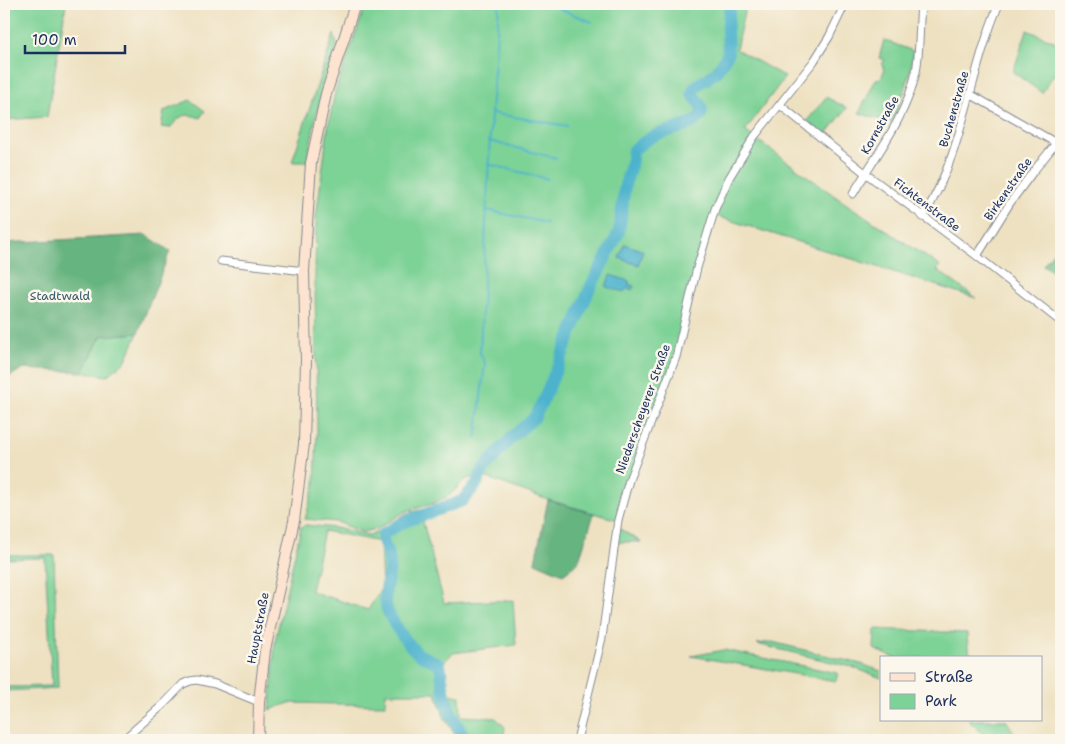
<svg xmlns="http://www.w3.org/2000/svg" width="1065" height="744" viewBox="0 0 1065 744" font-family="'Shantell Sans',sans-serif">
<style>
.green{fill:#7dd296;stroke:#4c807a;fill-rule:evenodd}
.forest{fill:#66b47f;stroke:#40726e}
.water{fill:#4eb3cd;stroke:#347196}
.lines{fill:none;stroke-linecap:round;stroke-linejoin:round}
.stream{stroke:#4eb3cd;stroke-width:2}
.river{stroke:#4eb3cd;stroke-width:12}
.street-casing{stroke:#848890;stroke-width:9}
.secondary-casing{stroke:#848890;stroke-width:12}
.street{stroke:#fff;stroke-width:7}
.secondary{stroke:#fde4d0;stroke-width:10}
.labels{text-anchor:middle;stroke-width:5;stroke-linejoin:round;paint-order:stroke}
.street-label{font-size:12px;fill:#1b2f5e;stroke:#fbf7ec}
.park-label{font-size:12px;fill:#34586c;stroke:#fbf7ec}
</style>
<rect width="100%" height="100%" fill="#fbf7ec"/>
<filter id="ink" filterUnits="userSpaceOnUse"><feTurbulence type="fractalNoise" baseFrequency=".02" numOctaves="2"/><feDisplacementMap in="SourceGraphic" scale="10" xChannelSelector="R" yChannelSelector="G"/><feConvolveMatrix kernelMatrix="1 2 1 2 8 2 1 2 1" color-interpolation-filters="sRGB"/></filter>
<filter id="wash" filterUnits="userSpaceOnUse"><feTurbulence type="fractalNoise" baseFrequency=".0096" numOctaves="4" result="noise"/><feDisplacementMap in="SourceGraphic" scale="20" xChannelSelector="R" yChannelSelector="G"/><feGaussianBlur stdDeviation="1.12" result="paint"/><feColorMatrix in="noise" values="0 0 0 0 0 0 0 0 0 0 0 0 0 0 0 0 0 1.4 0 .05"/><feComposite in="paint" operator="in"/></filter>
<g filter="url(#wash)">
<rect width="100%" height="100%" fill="#eee1c1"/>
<g class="green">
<path d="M 4,4 L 66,4 L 47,117 L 4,120 Z"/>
<path d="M 366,4 L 746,4 L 736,49 L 785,77 L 745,131 L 839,199 L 940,266 L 937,270 L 976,298 L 716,216 L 697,268 L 676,357 L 629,479 L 617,527 L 641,542 L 615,542 L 618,520 L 548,500 L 488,478 L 469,478 L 462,483 L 450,495 L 432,504 L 406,511 L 377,529 L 362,532 L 337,522 L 305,519 L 315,484 L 317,431 L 315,279 L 316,218 L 328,127 L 335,92 Z"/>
<path d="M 1027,30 L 1061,44 L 1061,63 L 1042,93 L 1013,72 Z"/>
<path d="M 334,34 L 337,45 L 317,112 L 307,162 L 292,162 Z"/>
<path d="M 884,40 L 913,51 C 911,77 902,100 891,123 L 859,113 L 876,79 L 881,78 L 884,71 L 882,64 L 885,60 L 879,58 Z"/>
<path d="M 826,97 L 847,108 L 825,136 L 807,121 Z"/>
<path d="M 190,100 L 205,111 L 200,118 C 184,112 180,116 170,128 L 161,127 L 164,111 Z"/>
<path d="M 138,333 L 125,362 L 107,376 L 83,372 L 101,336 Z"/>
<path d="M 420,510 L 444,603 L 513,600 L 516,645 L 453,653 L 441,665 L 444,693 L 460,696 L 461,716 L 496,718 L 505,727 L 503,740 L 458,740 L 444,717 L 436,693 L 386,693 L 385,705 L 289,703 L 270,710 L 275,641 L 301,527 L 306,525 L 336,528 L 369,535 L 379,531 L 407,513 ZM 324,531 L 380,542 L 382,587 L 368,610 L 311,591 Z"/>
<path d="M 4,555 L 54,555 L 58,688 L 4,691 L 4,687 L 52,686 L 45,558 L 4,559 Z"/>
<path d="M 875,629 L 967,633 L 968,648 L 973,658 L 894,658 L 874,649 Z"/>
<path d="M 772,642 L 861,664 L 881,671 L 881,678 L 852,667 L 757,644 Z"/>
<path d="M 724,650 L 838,673 L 836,681 L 691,656 Z"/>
<path d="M 968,720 L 1006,720 L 1019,740 L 989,740 Z"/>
</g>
<g class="forest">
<path d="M 146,235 L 170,251 L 138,333 L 101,336 L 83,372 L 22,369 L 4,380 L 4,243 Z"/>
<path d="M 1057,247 L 1061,248 L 1061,278 L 1043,265 Z"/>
<path d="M 548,500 L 594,514 L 578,563 L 563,574 L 535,562 Z"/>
</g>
<g class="water">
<path d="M 625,244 L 643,251 L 638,265 L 619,258 Z"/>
<path d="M 610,275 L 629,281 L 629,285 L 634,286 L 632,290 L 627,288 L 624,292 L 606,287 Z"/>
</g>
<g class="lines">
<g class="stream">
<path d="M 548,4 L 592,22"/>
<path d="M 491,113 L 567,126"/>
<path d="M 489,141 L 556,158"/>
<path d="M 488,164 L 548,179"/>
<path d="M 487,210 L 546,223"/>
<path d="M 476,438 L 485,363 L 480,353 L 491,113 L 499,4"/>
</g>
<path class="river" d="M 467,740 C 447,712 444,698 440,664 C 434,660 427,659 420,655 C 409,647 388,618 386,605 C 383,590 390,577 390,563 C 389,552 381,543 383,534 L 404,522 L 462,501 L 476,485 L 483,470 L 495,456 L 513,436 L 534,418 L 544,399 L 590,288 L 619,232 L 625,185 L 631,165 L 633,150 C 640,145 648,138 656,135 C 667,130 698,126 701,114 C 704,105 696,100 692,94 L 694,88 L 701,82 L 707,79 L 716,72 L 728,54 L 727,32 L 730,4"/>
</g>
</g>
<g filter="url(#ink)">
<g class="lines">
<g class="street-casing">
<g id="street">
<path d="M 970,94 L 1056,143"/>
<path d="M 780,105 L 865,173 L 977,256 L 1061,322"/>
<path d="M 853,194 C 876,155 906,118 916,72 C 920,50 919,26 921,4"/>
<path d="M 923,217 C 964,152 969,74 999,4"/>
<path d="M 977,256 L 1010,203 L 1032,173 L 1061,137"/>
<path d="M 221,261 L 304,271"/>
<path d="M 123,740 L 164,704 L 183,684 L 190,681 L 197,680 L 215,684 L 259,702"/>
<path d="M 577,740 L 602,638 L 618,520 L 629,480 L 676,357 L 697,268 L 715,209 L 729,178 L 754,137 L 814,61 L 829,37 L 845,4"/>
</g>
</g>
<g class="secondary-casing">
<path id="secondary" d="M 258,740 L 259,702 L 265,650 L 294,521 L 304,444 L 306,360 L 304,271 L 311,163 L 326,94 L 355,4"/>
</g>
<use href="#street" class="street"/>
<use href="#secondary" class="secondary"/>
</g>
</g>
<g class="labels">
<g class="street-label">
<text transform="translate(954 109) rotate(-74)" y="4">Buchenstraße</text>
<text transform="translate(880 125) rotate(-61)" y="4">Kornstraße</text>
<text transform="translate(1008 189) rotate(-55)" y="4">Birkenstraße</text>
<text transform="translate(927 205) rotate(37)" y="4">Fichtenstraße</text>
<text transform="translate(643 409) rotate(-70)" y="4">Niederscheyerer Straße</text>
<text transform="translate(258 628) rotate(-79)" y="4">Hauptstraße</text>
</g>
<g class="park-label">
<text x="60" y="300">Stadtwald</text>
</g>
</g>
<rect width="1065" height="744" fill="none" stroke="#fbf7ec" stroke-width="20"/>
<rect x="880" y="656" width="162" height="65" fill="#fbf7ec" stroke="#a1a7b3"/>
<rect x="890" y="673" width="25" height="8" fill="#fde4d0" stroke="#a1a7b3"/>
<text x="925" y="682" font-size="15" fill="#1b2f5e">Straße</text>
<rect x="890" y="694" width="25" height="15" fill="#7dd296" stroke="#a1a7b3"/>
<text x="925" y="706" font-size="15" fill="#1b2f5e">Park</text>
<path d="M25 45v8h100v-8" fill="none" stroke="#1b2f5e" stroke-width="2.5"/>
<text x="32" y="45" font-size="15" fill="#1b2f5e" stroke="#fbf7ec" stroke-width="4" paint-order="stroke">100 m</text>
</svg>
